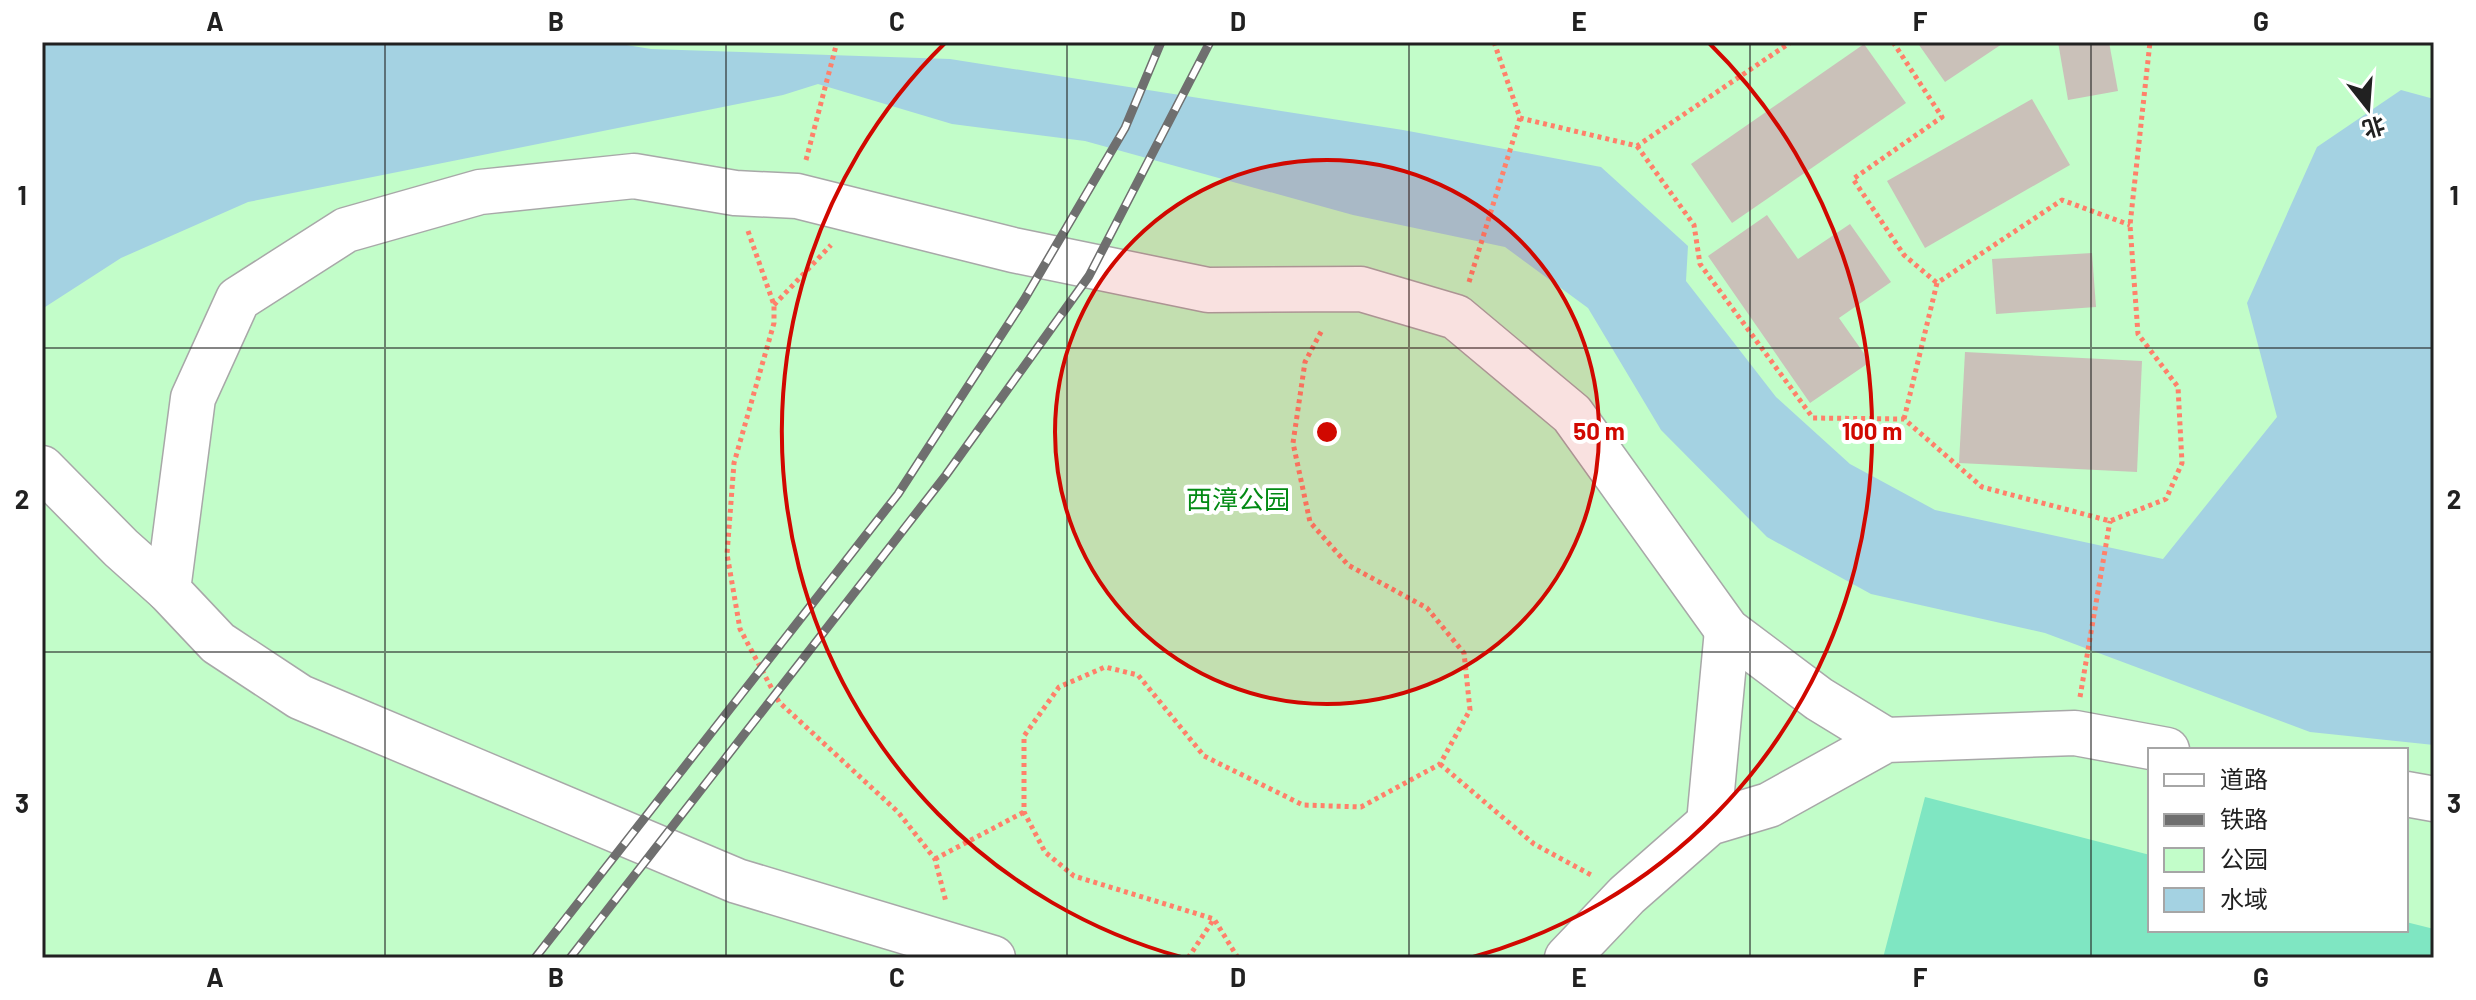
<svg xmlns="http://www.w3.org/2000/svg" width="2476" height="1000" viewBox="0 0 2476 1000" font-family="Barlow,'Noto Sans SC',sans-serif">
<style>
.park{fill:#c2fdc9;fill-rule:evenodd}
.pitch{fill:#7fe6c2}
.water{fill:#a4d2e2}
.building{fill:#cac1b9}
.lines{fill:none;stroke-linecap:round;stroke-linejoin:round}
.minor-casing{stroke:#a8a8a8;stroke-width:47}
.path{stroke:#ff806a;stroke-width:5;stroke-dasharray:4 4;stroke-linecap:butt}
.minor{stroke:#fff;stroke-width:44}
.rail-casing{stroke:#6f6f6f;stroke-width:9}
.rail{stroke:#fff;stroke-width:6;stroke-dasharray:18;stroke-linecap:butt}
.grid{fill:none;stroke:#212121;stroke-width:2;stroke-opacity:0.55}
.ring{fill:none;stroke:#d10800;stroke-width:4}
.labels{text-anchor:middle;stroke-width:8;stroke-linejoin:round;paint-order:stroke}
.park-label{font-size:26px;fill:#038a14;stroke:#fff}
.centre{fill:#d10800;stroke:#fff;stroke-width:4}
.ring-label{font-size:24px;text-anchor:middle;font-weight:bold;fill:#d10800;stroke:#fff;stroke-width:8;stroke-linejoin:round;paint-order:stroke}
.neatline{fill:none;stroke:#212121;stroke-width:3}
.grid-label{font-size:26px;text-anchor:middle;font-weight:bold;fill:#212121}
</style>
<rect width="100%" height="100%" fill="#f2eee7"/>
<path class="park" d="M 42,42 L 2434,42 L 2434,958 L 42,958 ZM 2150,750 L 2406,750 L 2406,930 L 2150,930 Z"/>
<path class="pitch" d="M 1925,797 L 2150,855 L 2150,930 L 2406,930 L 2406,922 L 2434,929 L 2434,958 L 1883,958 Z"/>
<path class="water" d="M 42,42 L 608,42 L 651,49 L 950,59 L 1403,130 L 1601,167 L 1688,246 L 1686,281 L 1776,397 L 1850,464 L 1935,510 L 2163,559 L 2277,417 L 2247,303 L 2317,147 L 2401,90 L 2434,99 L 2434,745 L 2310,732 L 2045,633 L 1871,594 L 1767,537 L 1661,430 L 1588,308 L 1505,247 L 1353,215 L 1085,141 L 952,124 L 818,84 L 783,95 L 248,202 L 121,258 L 42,309 Z"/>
<g class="building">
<path d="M 1917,42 L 2005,42 L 1945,82 Z"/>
<path d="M 2058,42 L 2109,42 L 2118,91 L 2068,100 Z"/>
<path d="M 1864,44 L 1906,103 L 1732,223 L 1691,164 Z"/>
<path d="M 2032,99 L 2070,165 L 1925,248 L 1887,181 Z"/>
<path d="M 1767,215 L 1798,259 L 1850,224 L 1891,282 L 1839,318 L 1870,362 L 1810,403 L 1708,256 Z"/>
<path d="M 2092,253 L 2096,307 L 1996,314 L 1992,259 Z"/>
<path d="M 1965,352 L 2142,361 L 2137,472 L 1959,463 Z"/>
</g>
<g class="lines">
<g class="minor-casing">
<g id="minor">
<path d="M 42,468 L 121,548 L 168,590"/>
<path d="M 2406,794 L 2434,799"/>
<path d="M 1709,823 L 1727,630"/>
<path d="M 993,958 L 737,881 L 300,697 L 218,643 L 168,590 L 193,398 L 238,299 L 346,230 L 480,192 L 634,176 L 735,193 L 797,196 L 1013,250 L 1208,290 L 1361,289 L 1456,317 L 1572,414 L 1727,630 L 1819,699 L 1886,740"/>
<path d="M 1567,958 L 1627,895 L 1709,823 L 1769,805 L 1886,740 L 2075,733 L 2167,750"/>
</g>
</g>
<g class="path">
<path d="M 1494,42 L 1520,118 L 1637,146 L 1791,42"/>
<path d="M 1893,42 L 1942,117 L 1853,179 L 1904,255 L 1937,283"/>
<path d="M 1637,146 L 1694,225 L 1700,264 L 1813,418 L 1904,419 L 1982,487 L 2110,521 L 2166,499 L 2182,463 L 2178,387 L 2138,334 L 2130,225 L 2150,42"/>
<path d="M 806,160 L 837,42"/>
<path d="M 748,231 L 774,305 L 774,323 L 734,463 L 727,554 L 740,629 L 779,702 L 898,812 L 935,859 L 946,902"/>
<path d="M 1469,282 L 1520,118"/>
<path d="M 774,305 L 831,245"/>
<path d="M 1904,419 L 1937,283 L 2062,200 L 2130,225"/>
<path d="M 2080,697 L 2110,521"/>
<path d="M 1440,764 L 1534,844 L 1593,876"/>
<path d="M 935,859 L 1024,812"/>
<path d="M 1188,958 L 1214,919"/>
<path d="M 1238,958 L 1214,919 L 1074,876 L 1045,852 L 1024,812 L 1024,736 L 1059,687 L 1105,667 L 1138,675 L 1204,756 L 1303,805 L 1361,807 L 1440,764 L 1470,710 L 1464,653 L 1427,608 L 1348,565 L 1310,522 L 1293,443 L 1305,362 L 1322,330"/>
</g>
<use href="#minor" class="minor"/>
<g class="rail-casing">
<g id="rail">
<path d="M 535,958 L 898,494 L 1024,300 L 1125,128 L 1161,42"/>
<path d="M 570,958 L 946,475 L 1089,276 L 1210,42"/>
</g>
</g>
<use href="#rail" class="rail"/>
</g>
<path class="grid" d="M 385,42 L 385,958M 726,42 L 726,958M 1067,42 L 1067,958M 1409,42 L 1409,958M 1750,42 L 1750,958M 2091,42 L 2091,958M 42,348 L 2434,348M 42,652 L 2434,652"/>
<circle cx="1327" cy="432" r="272" fill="#d10800" fill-opacity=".12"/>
<g class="ring">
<circle cx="1327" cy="432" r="272"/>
<path d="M1181 957A545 545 0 0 1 945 43M1709 43A545 545 0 0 1 1473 957"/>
</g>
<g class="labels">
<g class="park-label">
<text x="1238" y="509">西漳公园</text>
</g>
</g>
<circle cx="1327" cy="432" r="12" class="centre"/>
<g class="ring-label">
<text x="1599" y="440">50 m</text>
<text x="1872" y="440">100 m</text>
</g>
<rect width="2476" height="1000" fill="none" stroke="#ffffff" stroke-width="88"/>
<rect x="2148" y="748" width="260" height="184" fill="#ffffff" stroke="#a6a6a6" stroke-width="2"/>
<rect x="2164" y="774" width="40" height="12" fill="#ffffff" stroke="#a6a6a6" stroke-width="2"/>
<text x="2220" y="788" font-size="24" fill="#212121">道路</text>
<rect x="2164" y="814" width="40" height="12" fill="#6f6f6f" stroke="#a6a6a6" stroke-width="2"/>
<text x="2220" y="828" font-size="24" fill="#212121">铁路</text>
<rect x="2164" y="848" width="40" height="24" fill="#c2fdc9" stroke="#a6a6a6" stroke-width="2"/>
<text x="2220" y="868" font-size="24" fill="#212121">公园</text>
<rect x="2164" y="888" width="40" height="24" fill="#a4d2e2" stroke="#a6a6a6" stroke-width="2"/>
<text x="2220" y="908" font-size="24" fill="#212121">水域</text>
<g transform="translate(2368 108) rotate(163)" stroke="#ffffff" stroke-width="6" paint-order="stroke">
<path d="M0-6L14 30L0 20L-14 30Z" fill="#212121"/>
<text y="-12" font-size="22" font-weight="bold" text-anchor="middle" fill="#212121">北</text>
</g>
<rect x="44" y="44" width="2388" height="912" class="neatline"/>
<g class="grid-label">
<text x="215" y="31">A</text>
<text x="556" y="31">B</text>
<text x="897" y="31">C</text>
<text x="1238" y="31">D</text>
<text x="1579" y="31">E</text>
<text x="1920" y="31">F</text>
<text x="2261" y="31">G</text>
<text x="22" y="205">1</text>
<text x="2454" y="205">1</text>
<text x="22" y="509">2</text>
<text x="2454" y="509">2</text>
<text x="22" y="813">3</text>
<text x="2454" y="813">3</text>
<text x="215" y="987">A</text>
<text x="556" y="987">B</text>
<text x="897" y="987">C</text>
<text x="1238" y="987">D</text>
<text x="1579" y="987">E</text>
<text x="1920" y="987">F</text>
<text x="2261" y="987">G</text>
</g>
</svg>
